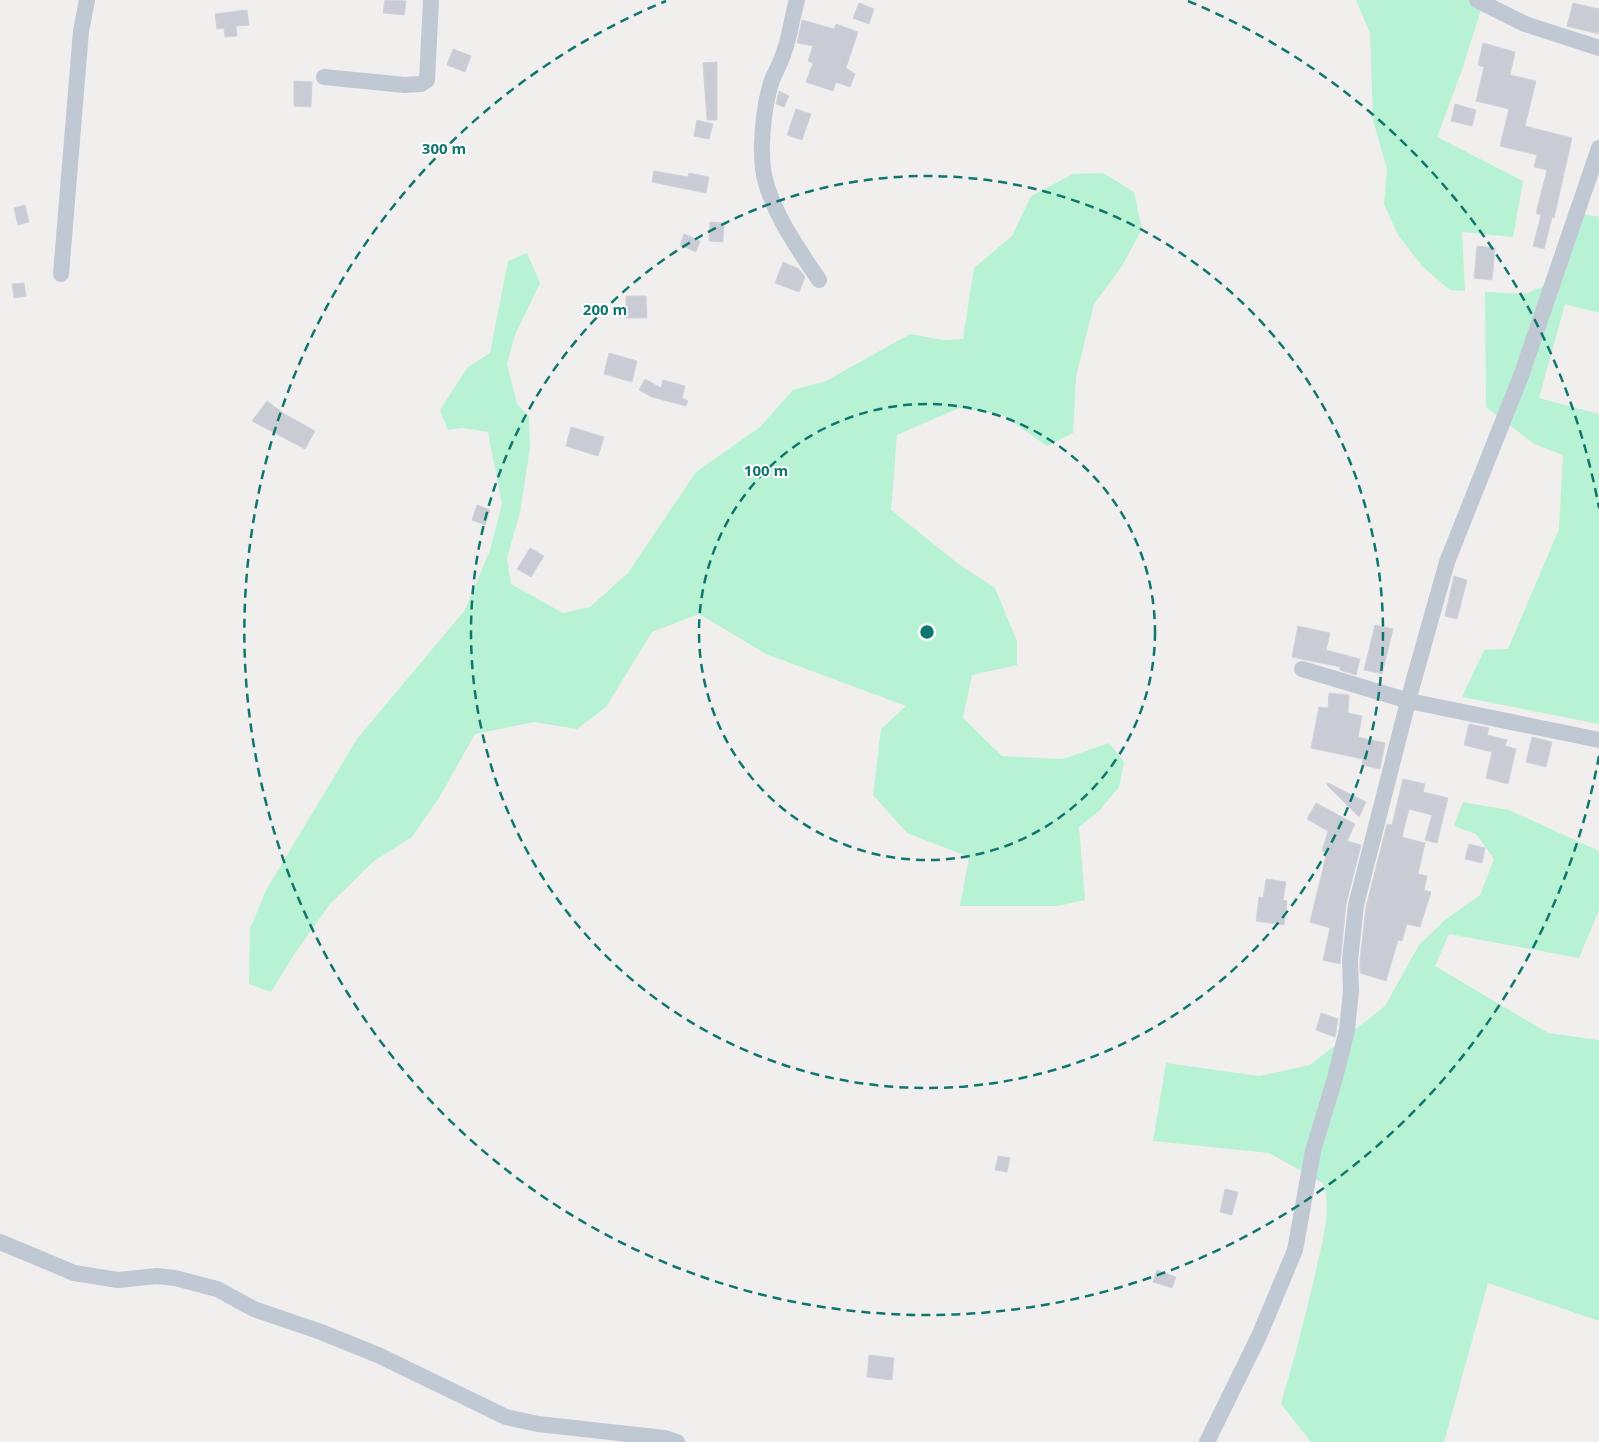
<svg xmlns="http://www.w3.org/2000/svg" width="1599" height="1442" viewBox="0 0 1599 1442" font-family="'Open Sans',sans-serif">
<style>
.green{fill:#b8f2d5}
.building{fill:#c9ccd4;stroke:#d1d3da}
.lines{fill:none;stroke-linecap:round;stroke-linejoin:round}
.minor{stroke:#c0c8d4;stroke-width:16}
.ring{fill:none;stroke:#0f766e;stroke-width:2.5;stroke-dasharray:9 6}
.centre{fill:#0f766e;stroke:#fff;stroke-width:2.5}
.ring-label{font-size:15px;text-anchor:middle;font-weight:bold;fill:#0f766e;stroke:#fff;stroke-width:4;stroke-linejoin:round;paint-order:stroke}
</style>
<rect width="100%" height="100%" fill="#f1eeee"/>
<g class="green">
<path d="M 1356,0 L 1484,0 L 1462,70 L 1437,137 L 1523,181 L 1513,237 L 1462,232 L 1465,291 L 1450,290 L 1423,267 L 1398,235 L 1384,204 L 1387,169 L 1373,120 L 1370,33 Z"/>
<path d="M 1103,173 L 1134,192 L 1142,229 L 1122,266 L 1094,304 L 1076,377 L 1073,433 L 1047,446 L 1001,414 L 959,408 L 897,435 L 891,510 L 960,565 L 995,588 L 1017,641 L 1017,665 L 972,675 L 963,718 L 1002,756 L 1063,759 L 1109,743 L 1124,762 L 1119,787 L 1099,811 L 1079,827 L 1085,900 L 1058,906 L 960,906 L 969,857 L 907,833 L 873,795 L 881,729 L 906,706 L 766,654 L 699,614 L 652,632 L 606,707 L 577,729 L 534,722 L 475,734 L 439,798 L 412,837 L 374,861 L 330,904 L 295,953 L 271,992 L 249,984 L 250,929 L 266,890 L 357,739 L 465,610 L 490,550 L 502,504 L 488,432 L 463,428 L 448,430 L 440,410 L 467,368 L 490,353 L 508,261 L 527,253 L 540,283 L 515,335 L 507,364 L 517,404 L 529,417 L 530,448 L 520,512 L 507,558 L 511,584 L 563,613 L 590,607 L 628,573 L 696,472 L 760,427 L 793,390 L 826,381 L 910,334 L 943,340 L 963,339 L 974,268 L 1012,236 L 1031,196 L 1073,174 Z"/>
<path d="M 1569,211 L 1599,217 L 1599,313 L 1565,304 L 1539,398 L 1599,414 L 1599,724 L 1462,697 L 1484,650 L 1508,649 L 1559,529 L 1563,455 L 1534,444 L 1486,407 L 1485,292 L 1525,294 L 1549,284 Z"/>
<path d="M 1463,802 L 1509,810 L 1599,851 L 1599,910 L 1579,958 L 1449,934 L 1435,966 L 1548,1033 L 1599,1040 L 1599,1321 L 1488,1283 L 1444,1442 L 1311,1442 L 1281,1404 C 1294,1359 1306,1315 1316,1270 C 1322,1242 1332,1211 1323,1183 L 1269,1153 L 1153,1141 L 1166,1063 L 1259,1076 L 1310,1065 L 1385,1006 L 1419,945 L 1445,920 L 1480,895 L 1494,859 L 1476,834 L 1454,826 Z"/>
</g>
<g class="building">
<path d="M 385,0 L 406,1 L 404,15 L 383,13 Z"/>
<path d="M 859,3 L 874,9 L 869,24 L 853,18 Z"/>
<path d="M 1573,3 L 1599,9 L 1599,34 L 1567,26 Z"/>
<path d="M 247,10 L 249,25 L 236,26 L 237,36 L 225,37 L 224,28 L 217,29 L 215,14 Z"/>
<path d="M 802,20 L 834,29 L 836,24 L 858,32 L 846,68 L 855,74 L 850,87 L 836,82 L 833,91 L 806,82 L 813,63 L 808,61 L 813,46 L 797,43 Z"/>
<path d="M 1483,43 L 1515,52 L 1510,75 L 1536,81 L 1525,126 L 1572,138 L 1554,218 L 1552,217 L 1544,249 L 1533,246 L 1541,215 L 1536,213 L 1547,170 L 1534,167 L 1537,155 L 1500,146 L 1509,109 L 1476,101 L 1484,67 L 1478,65 Z"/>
<path d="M 453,49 L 471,56 L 465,72 L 447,65 Z"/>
<path d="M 717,62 L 717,120 L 707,120 L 703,63 Z"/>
<path d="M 294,81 L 312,82 L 311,107 L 294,106 Z"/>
<path d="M 779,91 L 789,96 L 784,107 L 776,104 Z"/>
<path d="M 1455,104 L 1476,110 L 1472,126 L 1451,121 Z"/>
<path d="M 796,109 L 811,114 L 802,140 L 787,135 Z"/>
<path d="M 697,120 L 713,124 L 709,139 L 694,136 Z"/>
<path d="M 654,171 L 688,177 L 689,173 L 709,177 L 706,193 L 652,182 Z"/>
<path d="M 25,205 L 29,222 L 18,225 L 14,208 Z"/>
<path d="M 710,222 L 724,223 L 723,242 L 709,241 Z"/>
<path d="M 684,234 L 700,241 L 696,252 L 680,245 Z"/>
<path d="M 1477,246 L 1495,248 L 1492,280 L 1474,278 Z"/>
<path d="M 783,262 L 799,269 L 805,277 L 799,292 L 775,283 Z"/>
<path d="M 24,283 L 26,296 L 14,298 L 12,284 Z"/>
<path d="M 626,296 L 646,296 L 647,318 L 626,318 Z"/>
<path d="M 609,353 L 637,361 L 632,382 L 604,374 Z"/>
<path d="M 645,379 L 661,388 L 663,380 L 685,386 L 682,398 L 688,401 L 686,406 L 652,397 L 639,390 Z"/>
<path d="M 267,401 L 283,413 L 315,431 L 305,449 L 252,421 Z"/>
<path d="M 571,427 L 604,437 L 598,456 L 566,446 Z"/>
<path d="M 477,505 L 490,510 L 485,525 L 472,520 Z"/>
<path d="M 530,548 L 544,556 L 531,577 L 517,569 Z"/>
<path d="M 1454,576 L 1467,580 L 1457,619 L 1445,616 Z"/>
<path d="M 1375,625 L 1393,629 L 1382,674 L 1364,670 Z"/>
<path d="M 1298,626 L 1330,633 L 1326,650 L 1360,659 L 1356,675 L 1340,670 L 1340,667 L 1292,657 Z"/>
<path d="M 1329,693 L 1349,695 L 1348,713 L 1362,716 L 1358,737 L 1385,743 L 1380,769 L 1362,765 L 1363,759 L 1311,748 L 1319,707 L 1328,708 Z"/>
<path d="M 1469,724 L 1489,728 L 1487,735 L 1507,740 L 1505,746 L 1516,749 L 1508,784 L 1486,778 L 1492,752 L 1464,745 Z"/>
<path d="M 1532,737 L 1552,742 L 1546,767 L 1526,762 Z"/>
<path d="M 1403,779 L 1425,784 L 1423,792 L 1448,798 L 1437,843 L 1425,840 L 1432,815 L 1409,809 L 1402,837 L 1425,843 L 1418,874 L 1427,876 L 1424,890 L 1431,892 L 1420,927 L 1407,924 L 1402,941 L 1398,940 L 1386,981 L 1360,973 L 1360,960 L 1366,907 L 1387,824 L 1392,825 Z"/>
<path d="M 1328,783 L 1366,802 L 1359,817 L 1327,785 Z"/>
<path d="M 1316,803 L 1355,824 L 1347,841 L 1361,845 L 1346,904 L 1340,964 L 1323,960 L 1330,928 L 1310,922 L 1327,852 L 1322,851 L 1328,831 L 1307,819 Z"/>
<path d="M 1469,844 L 1485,848 L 1482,863 L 1465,859 Z"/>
<path d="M 1266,879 L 1286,882 L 1283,900 L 1287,901 L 1284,925 L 1256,921 L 1259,897 L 1263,898 Z"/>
<path d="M 1321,1013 L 1338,1019 L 1335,1037 L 1316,1030 Z"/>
<path d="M 998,1156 L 1010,1158 L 1007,1172 L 995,1170 Z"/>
<path d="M 1225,1189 L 1238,1192 L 1232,1215 L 1220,1212 Z"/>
<path d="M 1157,1270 L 1176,1277 L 1172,1288 L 1153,1282 Z"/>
<path d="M 869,1355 L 894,1358 L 892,1380 L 867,1377 Z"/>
</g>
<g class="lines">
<g class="minor">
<path d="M 797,0 C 792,17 790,36 784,52 C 781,62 776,71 772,80 C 763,107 758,156 766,183 C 776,218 799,250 819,280"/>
<path d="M 1477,0 L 1525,24 L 1599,48"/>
<path d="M 324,77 L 405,85 L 421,84 L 427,80 L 431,0"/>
<path d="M 61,274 L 81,31 L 87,0"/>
<path d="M 1302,669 L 1409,701 L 1599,740"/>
<path d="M 0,1242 L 74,1273 L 118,1280 L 157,1276 L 175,1278 L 217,1289 L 254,1309 L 321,1332 L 378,1355 L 506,1417 L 538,1424 L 664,1438 L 677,1442"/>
<path d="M 1207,1442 L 1259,1336 L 1295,1250 L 1313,1151 L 1335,1078 L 1347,1030 L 1351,991 L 1350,960 L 1356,905 L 1411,690 L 1447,562 L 1521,376 L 1599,148"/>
</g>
</g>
<g class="ring">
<circle cx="927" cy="632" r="228"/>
<circle cx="927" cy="632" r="456"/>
<path d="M1599 756A683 683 0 1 1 666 1M1188 1A683 683 0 0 1 1599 508"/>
</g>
<circle cx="927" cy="632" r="8" class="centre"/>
<g class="ring-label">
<text x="444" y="154">300 m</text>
<text x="605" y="315">200 m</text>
<text x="766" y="476">100 m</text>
</g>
</svg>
